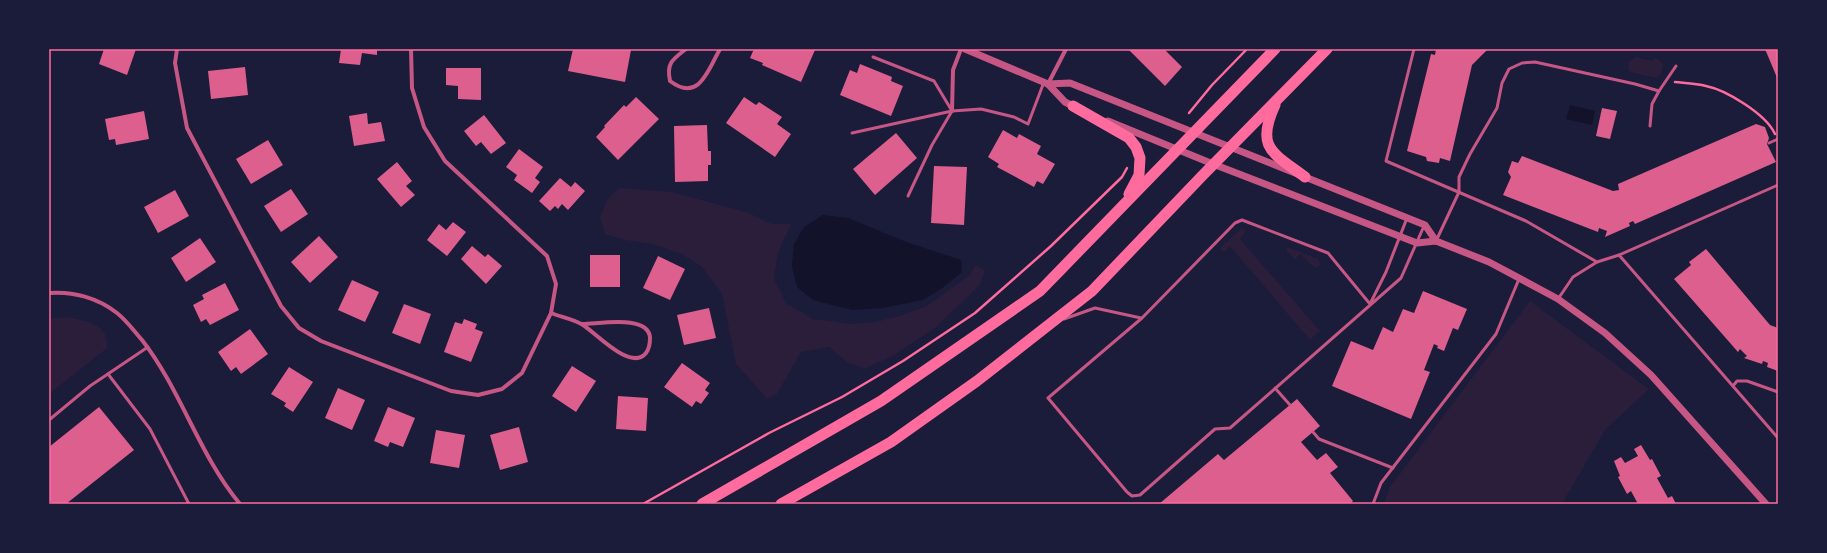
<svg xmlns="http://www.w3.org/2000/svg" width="1827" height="553" viewBox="0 0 1827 553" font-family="'Titillium Web',sans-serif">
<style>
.green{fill:#2a1e3b}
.water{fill:#12122b}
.building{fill:#dd5f8e}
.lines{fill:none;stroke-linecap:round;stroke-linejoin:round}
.path{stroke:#ff6b9d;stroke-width:2.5}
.service{stroke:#c65784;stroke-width:3}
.minor{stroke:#c65784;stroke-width:4}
.tertiary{stroke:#c65784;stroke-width:7}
.trunk{stroke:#ff6b9d;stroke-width:11}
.neatline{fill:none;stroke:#ff6b9d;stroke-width:1.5}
</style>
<rect width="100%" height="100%" fill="#1b1b3a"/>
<g class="green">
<path d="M 1636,57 L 1653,61 L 1655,58 L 1659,60 L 1663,64 L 1661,74 L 1656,78 L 1630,72 L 1628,68 L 1629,61 Z"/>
<path d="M 619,188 L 672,192 L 749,213 L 772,224 L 791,224 L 778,253 L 774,278 L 786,303 L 813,319 L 853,324 L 875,322 L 899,316 L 927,306 L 971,274 L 975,265 L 985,270 L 980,285 L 935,328 L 894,355 L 865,369 L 847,362 L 829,347 L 801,352 L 777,394 L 767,399 L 736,364 L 722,294 L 702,267 L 682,254 L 653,244 L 625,240 L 605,234 L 600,217 L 607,200 Z"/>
<path d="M 1242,228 L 1246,231 L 1240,239 L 1320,331 L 1310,340 L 1230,246 L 1225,251 L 1221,250 L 1221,247 Z"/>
<path d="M 1287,247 L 1318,259 L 1321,265 L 1315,268 L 1301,254 L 1295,259 L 1286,250 Z"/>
<path d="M 1530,301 L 1649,389 L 1605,430 L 1562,504 L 1384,504 L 1390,487 Z"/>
<path d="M 66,317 C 85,320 110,324 107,348 L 49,394 L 49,319 Z"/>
</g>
<g class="water">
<path d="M 1570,105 L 1595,111 L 1592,125 L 1566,119 Z"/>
<path d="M 823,215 L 848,218 L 909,243 L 961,260 L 962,272 L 941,289 L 923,300 L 882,308 L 852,310 L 813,300 L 797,287 L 792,266 L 794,244 L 804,227 Z"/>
</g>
<g class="building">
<path d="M 104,49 L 136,49 L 127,75 L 99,64 Z"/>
<path d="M 341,49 L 377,49 L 377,55 L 362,53 L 360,65 L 339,63 Z"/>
<path d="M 573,49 L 631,50 L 625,82 L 568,71 Z"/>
<path d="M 754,49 L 812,49 L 815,50 L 801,82 L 762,65 L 763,63 L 750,58 Z"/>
<path d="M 1128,49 L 1164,49 L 1182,67 L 1165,86 Z"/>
<path d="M 1436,49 L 1488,49 L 1472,65 L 1450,161 L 1440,158 L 1439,163 L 1427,161 L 1426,157 L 1407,151 L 1431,54 L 1435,55 Z"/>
<path d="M 1765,49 L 1778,49 L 1778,80 Z"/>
<path d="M 860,64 L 892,77 L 891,81 L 903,86 L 891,116 L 840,95 L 850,70 L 857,73 Z"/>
<path d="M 245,67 L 248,95 L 211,99 L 208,71 Z"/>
<path d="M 446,68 L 481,68 L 481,100 L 458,99 L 458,86 L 446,85 Z"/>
<path d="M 636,97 L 659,119 L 618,160 L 596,137 L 605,127 L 604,126 L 624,105 L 626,107 Z"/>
<path d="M 744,97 L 756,105 L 759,102 L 782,117 L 777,124 L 791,134 L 775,157 L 726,123 Z"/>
<path d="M 1602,108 L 1617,111 L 1610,139 L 1596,136 Z"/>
<path d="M 144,111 L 149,139 L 116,145 L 115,139 L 109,140 L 105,119 Z"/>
<path d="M 367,113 L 368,124 L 381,122 L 385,141 L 354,146 L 349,116 Z"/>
<path d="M 484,115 L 506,143 L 491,154 L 481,142 L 476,146 L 464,131 Z"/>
<path d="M 1756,124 L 1765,127 L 1769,138 L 1767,144 L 1776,162 L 1635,224 L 1633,221 L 1629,223 L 1630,226 L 1605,237 L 1607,231 L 1599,228 L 1598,232 L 1503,195 L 1511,177 L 1508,172 L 1512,161 L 1518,163 L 1522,156 L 1613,191 L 1619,190 L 1618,184 Z"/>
<path d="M 707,125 L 708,151 L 711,151 L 711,165 L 708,165 L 708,181 L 675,182 L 674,126 Z"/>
<path d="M 1003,130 L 1017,138 L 1019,134 L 1041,146 L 1037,154 L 1055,164 L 1043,184 L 1037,181 L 1034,187 L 997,167 L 999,164 L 988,157 Z"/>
<path d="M 896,133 L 917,158 L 875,195 L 853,169 Z"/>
<path d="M 268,140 L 283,165 L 251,184 L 236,159 Z"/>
<path d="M 519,149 L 543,167 L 535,178 L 540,182 L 532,193 L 514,180 L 517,175 L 506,167 Z"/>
<path d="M 397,162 L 412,181 L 406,186 L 415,195 L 401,207 L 377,179 Z"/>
<path d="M 934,166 L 967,167 L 964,225 L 931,223 Z"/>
<path d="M 560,178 L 571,187 L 575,182 L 585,191 L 568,210 L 562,204 L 558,209 L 555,206 L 550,211 L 539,201 Z"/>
<path d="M 291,189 L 308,214 L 281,232 L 264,206 Z"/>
<path d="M 175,190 L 189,216 L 158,233 L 144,207 Z"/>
<path d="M 453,222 L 466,232 L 447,256 L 427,240 L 439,224 L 446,230 Z"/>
<path d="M 319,236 L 338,257 L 310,283 L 291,262 Z"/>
<path d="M 200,238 L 216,262 L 186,282 L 171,258 Z"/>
<path d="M 472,246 L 485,257 L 488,254 L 502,266 L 486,284 L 461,259 Z"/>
<path d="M 1706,249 L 1770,325 L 1778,328 L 1778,371 L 1767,367 L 1768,363 L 1763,361 L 1762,364 L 1744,358 L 1747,356 L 1740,349 L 1738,352 L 1674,279 L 1691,265 L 1689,262 Z"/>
<rect x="590" y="255" width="30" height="32"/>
<path d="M 658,256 L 685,269 L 670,300 L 643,288 Z"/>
<path d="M 352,280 L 379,292 L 365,322 L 338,310 Z"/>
<path d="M 225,283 L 239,310 L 210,325 L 206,319 L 201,322 L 193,305 L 204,299 L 202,295 Z"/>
<path d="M 1423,291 L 1467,309 L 1458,330 L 1453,328 L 1444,351 L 1437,348 L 1438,346 L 1434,344 L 1424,370 L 1430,372 L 1411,419 L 1332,386 L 1351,341 L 1373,350 L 1383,327 L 1393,332 L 1403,309 L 1414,313 Z"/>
<path d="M 404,304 L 431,314 L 420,344 L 392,333 Z"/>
<path d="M 709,308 L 716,338 L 684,345 L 677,315 Z"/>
<path d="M 464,319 L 477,324 L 475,329 L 483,332 L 471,362 L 444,352 L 455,322 L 462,324 Z"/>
<path d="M 250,329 L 268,354 L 241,374 L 236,367 L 231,371 L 218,352 Z"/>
<path d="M 682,363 L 710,383 L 705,390 L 709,393 L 701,404 L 696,401 L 692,407 L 664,387 Z"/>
<path d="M 572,366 L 596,381 L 576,412 L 552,396 Z"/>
<path d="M 289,367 L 313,382 L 293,412 L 284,406 L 286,403 L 271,394 Z"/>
<path d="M 338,388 L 365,400 L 352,430 L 325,418 Z"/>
<path d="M 618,396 L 648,398 L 646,431 L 616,429 Z"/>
<path d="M 1297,399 L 1320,426 L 1301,442 L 1317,460 L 1326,453 L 1338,467 L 1330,473 L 1353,501 L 1350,504 L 1159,504 L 1218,454 L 1224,460 Z"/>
<path d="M 99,407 L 134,450 L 66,504 L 53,504 L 50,501 L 49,502 L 49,447 Z"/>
<path d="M 388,407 L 415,418 L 403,447 L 390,442 L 388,447 L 374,441 Z"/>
<path d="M 519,427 L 528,462 L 500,470 L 490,435 Z"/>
<path d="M 436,430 L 465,435 L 459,468 L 430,463 Z"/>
<path d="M 1641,445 L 1650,460 L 1652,459 L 1661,476 L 1657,478 L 1668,498 L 1672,496 L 1676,504 L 1638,504 L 1631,491 L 1627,494 L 1618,477 L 1620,476 L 1614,461 L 1621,457 L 1625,463 L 1638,456 L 1634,449 Z"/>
</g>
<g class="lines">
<g class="path">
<path d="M 1675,82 C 1685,83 1696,83 1706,86 C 1726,90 1766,114 1775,134"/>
<path d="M 1189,113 L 1212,85 L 1247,49"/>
<path d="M 643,504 L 769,433 L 842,397 L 903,361 L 975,313 L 1051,246 L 1122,177 L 1127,168"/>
</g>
<g class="service">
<path d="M 1414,49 L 1386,161 L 1526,221 L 1597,262"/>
<path d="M 873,57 L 934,81 L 952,111 L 981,109 L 1014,117 L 1028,124 L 1044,82"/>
<path d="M 1650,126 L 1652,104 L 1659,91 L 1676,66"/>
<path d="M 852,133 L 952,111 L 932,145 L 908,196"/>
<path d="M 1769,143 L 1778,139"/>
<path d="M 1436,241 L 1459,192 L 1459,177 L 1470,154 L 1497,108 L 1502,83 L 1509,69 L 1522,63 L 1535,62 L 1635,84 L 1659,91"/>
<path d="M 1619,255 L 1778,438"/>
<path d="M 1558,299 L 1573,277 L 1597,262 L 1619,255 L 1778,185"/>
<path d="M 1371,302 L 1386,272 L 1407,218"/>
<path d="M 1370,304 L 1328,253 L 1242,220 L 1235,223 L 1142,318 L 1048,398 L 1127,492 L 1132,496 L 1140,495 L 1215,429 L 1230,428 L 1401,278 L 1424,226"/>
<path d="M 1064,319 L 1095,308 L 1141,318"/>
<path d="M 108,374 L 150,429 L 189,504"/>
<path d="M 1733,386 L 1737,381 L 1747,381 L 1778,392"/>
<path d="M 1275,388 L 1290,405"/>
<path d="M 49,420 L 90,386 L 148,347"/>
<path d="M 1313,432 L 1319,439 L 1393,468"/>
<path d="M 1373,504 L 1381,483 L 1496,334 L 1519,279"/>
</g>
<g class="minor">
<path d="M 177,49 L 175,63 L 187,128 L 281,306 L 299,328 L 321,341 L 451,391 L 478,395 L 502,389 L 522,373 L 551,313 L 556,284 L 547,256 L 445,161 L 424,127 L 412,88 L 411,49"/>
<path d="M 686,49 C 673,59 666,63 670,81 C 699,103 708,70 720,49"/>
<path d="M 1048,84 L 1066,49"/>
<path d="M 952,111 L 953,70 L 961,49"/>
<path d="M 49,293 C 73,291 98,298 117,313 C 127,321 134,331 142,340 C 181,390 199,455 240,504"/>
<path d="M 551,313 C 561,317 574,319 583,325 C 596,333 631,372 646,353 C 649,349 650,343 650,338 C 649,314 599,324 582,324"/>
</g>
<g class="tertiary">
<path d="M 965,49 L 1048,84 L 1070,83 L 1425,225 L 1436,241"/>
<path d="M 1048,84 L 1065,102 L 1077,108"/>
<path d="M 1108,121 L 1213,164 L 1417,243 L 1436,241 L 1489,262 L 1558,299 L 1605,333 L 1651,375 L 1766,504"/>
</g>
<g class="trunk">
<path d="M 1275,105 C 1255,148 1273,153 1305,177"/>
<path d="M 1073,106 L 1129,138 L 1136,147 L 1140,158 L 1139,175 L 1129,194"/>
<path d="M 702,504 L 881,401 L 1040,291 L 1275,49"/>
<path d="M 781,504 L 891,442 L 977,381 L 1092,291 L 1202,176 L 1327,49"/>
</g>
</g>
<rect width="1827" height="553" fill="none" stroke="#1b1b3a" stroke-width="100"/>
<rect x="50" y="50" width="1727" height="453" class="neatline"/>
</svg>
